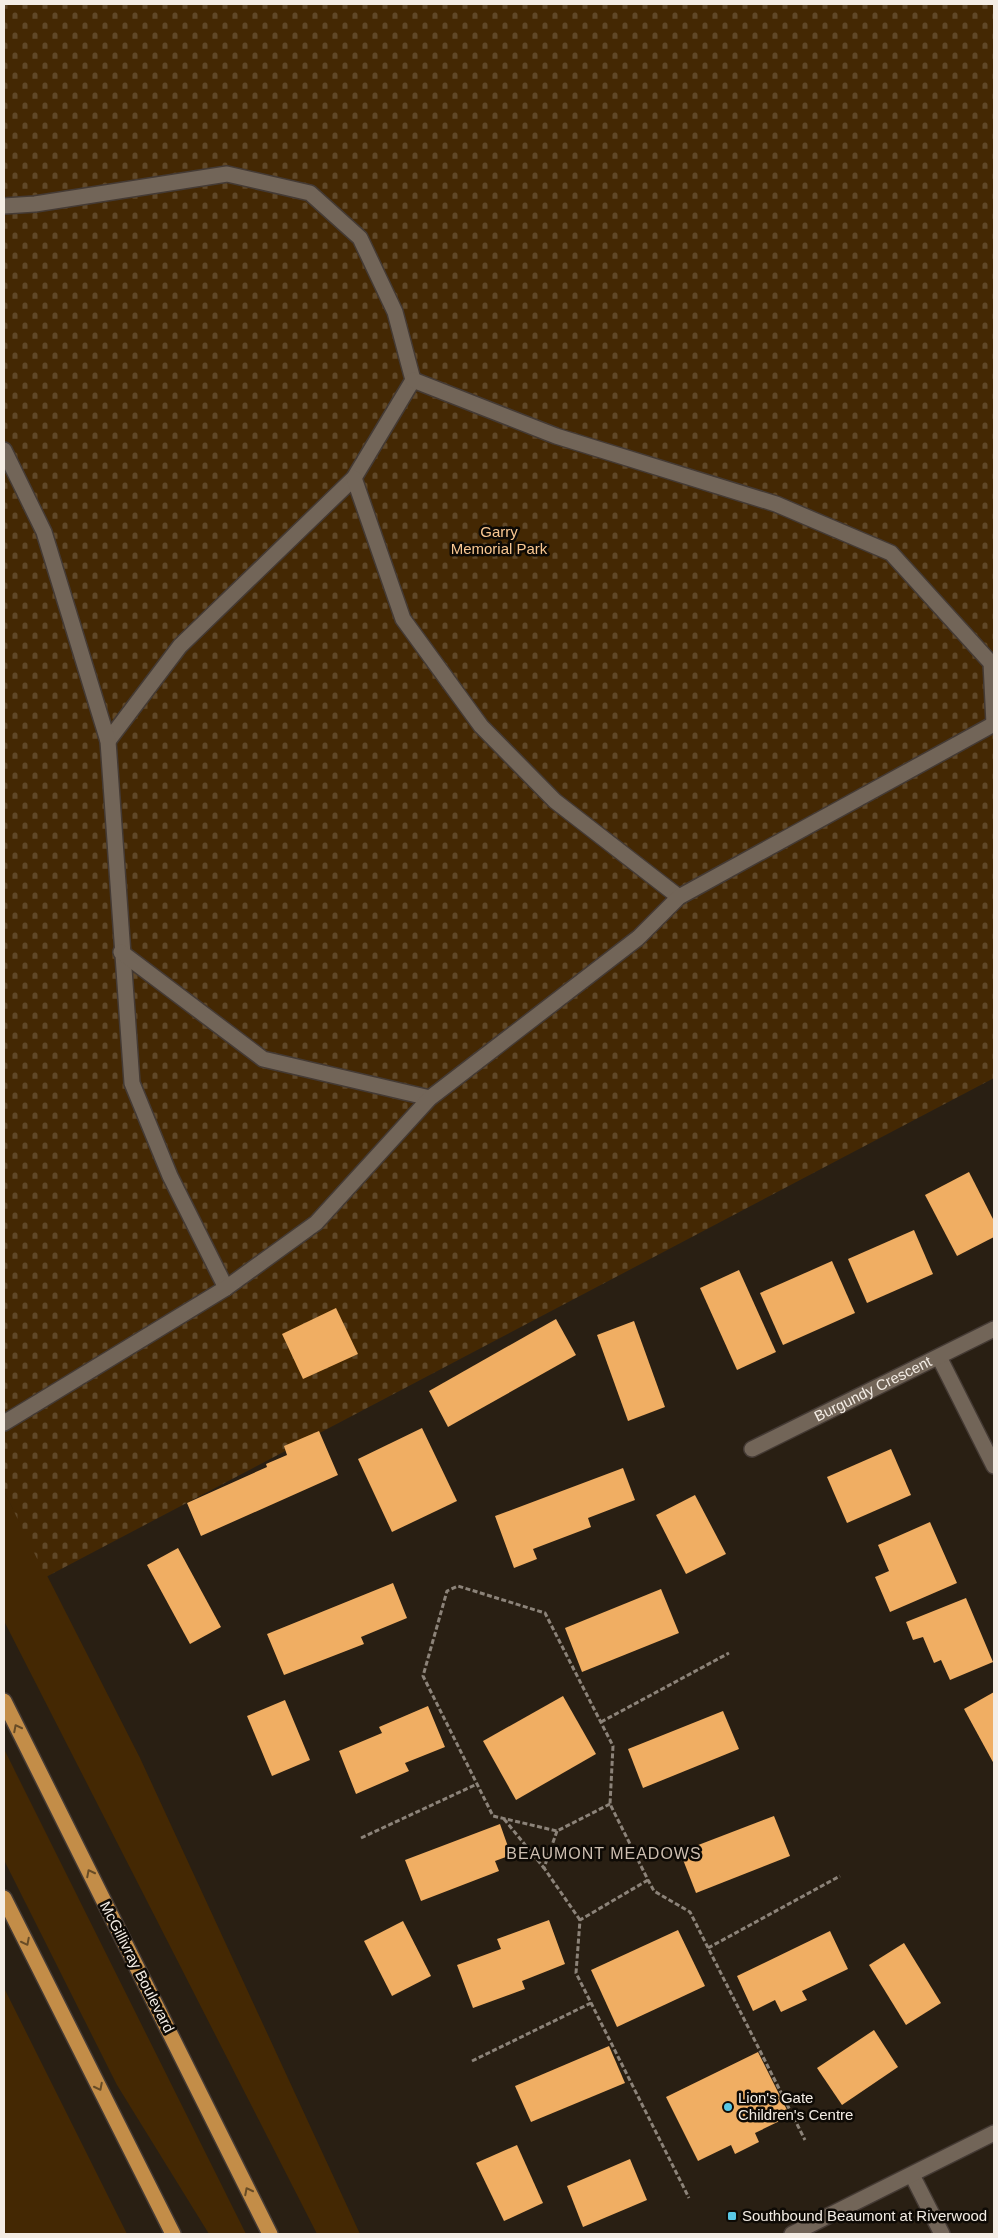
<svg xmlns="http://www.w3.org/2000/svg" width="998" height="2238" viewBox="0 0 998 2238" font-family="Arial,sans-serif">
<style>
.green{fill:#442803}
.cemetery{fill:url(#cemetery-stones)}
.building{fill:#f0ae63}
.lines{fill:none;stroke-linecap:round;stroke-linejoin:round}
.minor-casing{stroke:#443a34;stroke-width:18}
.major-casing{stroke:#443a34;stroke-width:18}
.path{stroke:#8c8379;stroke-width:3;stroke-dasharray:5 2.5;stroke-linecap:butt}
.minor{stroke:#726558;stroke-width:15}
.major{stroke:#c38d48;stroke-width:15}
.oneway{stroke:#684c26}
.poi-dot{fill:#5ac8e5;stroke:#0e0a05;stroke-width:2}
.labels{text-anchor:middle;stroke-width:5;stroke-linejoin:round;paint-order:stroke}
.park-label{font-size:15px;fill:#fac892;stroke:#0e0a05}
.street-label{font-size:15px;fill:#f4ede5;stroke:#0e0a05}
.poi-label{font-size:15px;fill:#f4ede5;stroke:#0e0a05;text-anchor:start}
.neighbourhood-label{font-size:16px;letter-spacing:1px;fill:#cebfb1;stroke:#0e0a05}
</style>
<defs>
<pattern id="cemetery-stones" width="16" height="16" patternUnits="userSpaceOnUse" patternTransform="scale(1.25)"><rect width="16" height="16" fill="#442803"/><path d="M2 7V4a2 2 0 0 1 4 0v3zM10 15v-3a2 2 0 0 1 4 0v3z" fill="#604828"/></pattern>
</defs>
<rect width="100%" height="100%" fill="#291f13"/>
<g class="green">
<path d="M 4,1491 L 140,1758 L 360,2234 L 317,2234 L 4,1621 Z"/>
<path d="M 4,1749 L 246,2234 L 209,2234 L 117,2085 L 4,1860 Z"/>
<path d="M 4,1988 L 127,2234 L 4,2234 Z"/>
</g>
<path class="cemetery" d="M 4,4 L 994,4 L 994,1078 L 46,1577 L 4,1491 Z"/>
<g class="building">
<path d="M 969,1172 L 994,1221 L 994,1237 L 957,1256 L 925,1195 Z"/>
<path d="M 914,1230 L 933,1274 L 867,1303 L 848,1259 Z"/>
<path d="M 832,1261 L 855,1313 L 783,1345 L 760,1293 Z"/>
<path d="M 739,1270 L 776,1352 L 737,1370 L 700,1288 Z"/>
<path d="M 336,1308 L 358,1354 L 303,1379 L 282,1334 Z"/>
<path d="M 556,1319 L 576,1355 L 448,1427 L 429,1391 Z"/>
<path d="M 634,1321 L 665,1407 L 628,1421 L 597,1335 Z"/>
<path d="M 422,1428 L 457,1501 L 392,1532 L 358,1459 Z"/>
<path d="M 319,1431 L 338,1475 L 201,1536 L 187,1503 L 267,1467 L 266,1464 L 287,1455 L 284,1446 Z"/>
<path d="M 891,1449 L 911,1495 L 847,1523 L 827,1477 Z"/>
<path d="M 623,1468 L 635,1500 L 588,1518 L 591,1527 L 533,1549 L 537,1559 L 514,1568 L 495,1516 Z"/>
<path d="M 695,1495 L 726,1554 L 686,1574 L 656,1515 Z"/>
<path d="M 930,1522 L 957,1583 L 890,1612 L 875,1577 L 889,1571 L 878,1545 Z"/>
<path d="M 178,1548 L 221,1627 L 190,1644 L 147,1565 Z"/>
<path d="M 393,1583 L 407,1618 L 361,1637 L 364,1644 L 284,1675 L 267,1634 Z"/>
<path d="M 661,1589 L 679,1633 L 582,1672 L 565,1628 Z"/>
<path d="M 966,1598 L 993,1662 L 950,1680 L 941,1660 L 934,1663 L 923,1637 L 913,1640 L 906,1622 Z"/>
<path d="M 994,1692 L 994,1764 L 964,1709 Z"/>
<path d="M 563,1696 L 596,1754 L 516,1800 L 483,1741 Z"/>
<path d="M 285,1700 L 310,1760 L 272,1776 L 247,1716 Z"/>
<path d="M 428,1706 L 445,1747 L 405,1763 L 409,1771 L 356,1794 L 339,1751 L 382,1733 L 379,1727 Z"/>
<path d="M 723,1711 L 739,1749 L 643,1788 L 628,1749 Z"/>
<path d="M 774,1816 L 790,1856 L 696,1893 L 680,1852 Z"/>
<path d="M 500,1824 L 511,1855 L 495,1861 L 499,1871 L 421,1901 L 405,1860 Z"/>
<path d="M 549,1920 L 565,1964 L 522,1981 L 525,1989 L 473,2008 L 457,1965 L 501,1949 L 497,1939 Z"/>
<path d="M 403,1921 L 431,1976 L 392,1996 L 364,1941 Z"/>
<path d="M 678,1930 L 705,1986 L 617,2027 L 591,1970 Z"/>
<path d="M 830,1931 L 848,1969 L 802,1991 L 807,2000 L 781,2012 L 775,2000 L 753,2011 L 737,1976 Z"/>
<path d="M 904,1943 L 941,2003 L 906,2025 L 869,1965 Z"/>
<path d="M 874,2030 L 898,2067 L 842,2105 L 817,2068 Z"/>
<path d="M 609,2046 L 625,2083 L 531,2122 L 515,2086 Z"/>
<path d="M 758,2052 L 790,2116 L 755,2133 L 759,2142 L 735,2154 L 731,2145 L 698,2161 L 666,2097 Z"/>
<path d="M 517,2145 L 543,2203 L 504,2221 L 476,2163 Z"/>
<path d="M 630,2159 L 647,2200 L 583,2227 L 567,2186 Z"/>
</g>
<g class="lines">
<g class="minor-casing">
<g id="minor">
<path d="M 4,206 L 35,204 L 227,174 L 310,193 L 360,238 L 395,312 L 413,380 L 354,478 L 180,646 L 108,741"/>
<path d="M 413,380 L 556,436 L 776,504 L 891,553 L 991,663 L 994,724"/>
<path d="M 4,450 L 44,532 L 108,741 L 132,1083 L 170,1176 L 226,1288"/>
<path d="M 354,478 L 403,619 L 481,726 L 555,801 L 679,897"/>
<path d="M 121,952 L 263,1059 L 430,1098"/>
<path d="M 939,1357 L 994,1466"/>
<path d="M 4,1423 L 226,1288 L 316,1223 L 430,1098 L 638,938 L 679,897 L 994,724"/>
<path id="s1" d="M 752,1449 L 994,1329"/>
<path d="M 912,2175 L 942,2234"/>
<path d="M 792,2234 L 994,2133"/>
</g>
</g>
<g class="major-casing">
<g id="major">
<path d="M 4,1701 L 270,2234"/>
<path d="M 4,1898 L 173,2234"/>
</g>
</g>
<g class="path">
<path d="M 601,1722 L 729,1653"/>
<path d="M 610,1804 L 557,1831 L 493,1816 L 423,1676 L 447,1591 L 458,1586 L 545,1613 L 613,1746 L 610,1804 L 648,1880 L 654,1891 L 690,1912 L 805,2140"/>
<path d="M 504,1819 L 544,1868"/>
<path d="M 557,1831 L 544,1868 L 580,1920"/>
<path d="M 361,1838 L 477,1784"/>
<path d="M 648,1880 L 580,1920 L 576,1973 L 689,2198"/>
<path d="M 708,1948 L 840,1876"/>
<path d="M 472,2061 L 591,2003"/>
</g>
<use href="#minor" class="minor"/>
<use href="#major" class="major"/>
</g>
<defs><path id="oneway-chevron" d="M-2-3.5L2.5 0L-2 3.5" fill="none" stroke-width="1.6" stroke-linecap="round" stroke-linejoin="round" transform="scale(1.25)"/></defs>
<g class="oneway">
<use href="#oneway-chevron" transform="translate(17 1728) rotate(-117)"/>
<use href="#oneway-chevron" transform="translate(90 1873) rotate(-117)"/>
<use href="#oneway-chevron" transform="translate(26 1942) rotate(63)"/>
<use href="#oneway-chevron" transform="translate(99 2087) rotate(63)"/>
<use href="#oneway-chevron" transform="translate(248 2191) rotate(-117)"/>
</g>
<g class="poi-dot">
<circle cx="728" cy="2107" r="5"/>
<rect x="727" y="2211" width="10" height="10" rx="2.5"/>
</g>
<g class="labels">
<g class="park-label">
<text x="499" y="537">Garry<tspan x="499" dy="17">Memorial Park</tspan></text>
</g>
<g class="street-label">
<text dy="5" stroke="none"><textPath href="#s1" startOffset="135">Burgundy Crescent</textPath></text>
<text transform="translate(137 1967) rotate(63)" y="5">McGillivray Boulevard</text>
</g>
<g class="poi-label">
<text x="738" y="2103">Lion's Gate<tspan x="738" dy="17">Children's Centre</tspan></text>
<text x="742" y="2221">Southbound Beaumont at Riverwood</text>
</g>
<g class="neighbourhood-label">
<text x="604" y="1859">BEAUMONT MEADOWS</text>
</g>
</g>
<rect width="998" height="2238" fill="none" stroke="#f4ede5" stroke-width="10"/>
</svg>
